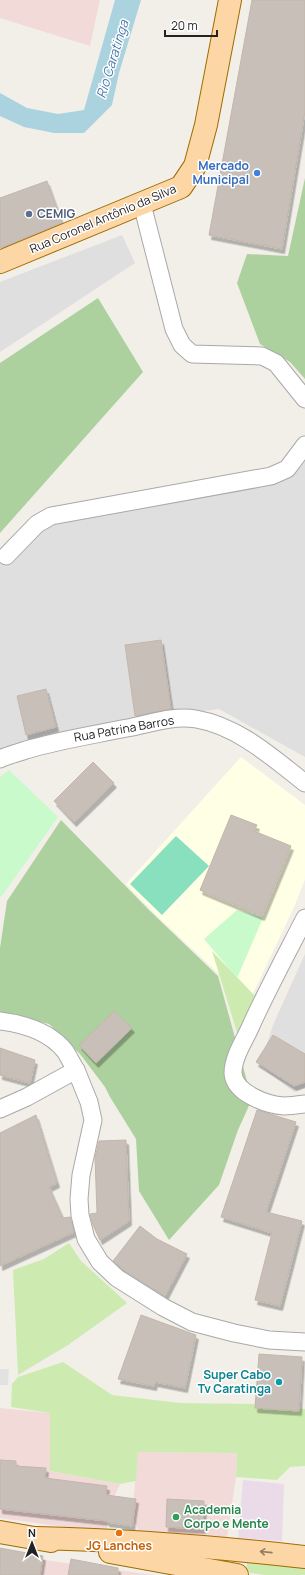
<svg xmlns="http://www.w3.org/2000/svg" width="305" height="1575" viewBox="0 0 305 1575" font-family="Manrope,sans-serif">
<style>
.residential{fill:#e0dfdf}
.commercial{fill:#f2dad9}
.industrial{fill:#ebdbe8}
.education{fill:#ffffe5}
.grass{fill:#cdebb0}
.forest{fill:#add19e}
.park{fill:#c8facc}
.pitch{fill:#88e0be}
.parking{fill:#e2e2e2}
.water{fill:#aad3df}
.building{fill:#c7bfb8;stroke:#c4b6ab;filter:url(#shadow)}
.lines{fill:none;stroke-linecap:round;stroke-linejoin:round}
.minor-casing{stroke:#a9a9a9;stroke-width:19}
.major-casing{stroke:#a06b00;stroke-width:24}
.minor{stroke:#fff;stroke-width:17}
.major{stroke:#fcd6a4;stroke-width:22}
.oneway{stroke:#8f7c63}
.shop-dot{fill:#3f7fe0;stroke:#fff;stroke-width:1.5}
.service-dot{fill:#5c6f8a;stroke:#fff;stroke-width:1.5}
.culture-dot{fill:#0f9aa8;stroke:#fff;stroke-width:1.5}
.leisure-dot{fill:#2e9e5b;stroke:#fff;stroke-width:1.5}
.food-dot{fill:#e8710a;stroke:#fff;stroke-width:1.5}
.labels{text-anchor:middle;stroke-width:3;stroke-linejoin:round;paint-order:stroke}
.shop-label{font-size:12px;font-weight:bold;fill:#366cbe;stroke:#fff;text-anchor:end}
.service-label{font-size:12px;font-weight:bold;fill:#4e5e75;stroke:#fff;text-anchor:start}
.street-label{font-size:12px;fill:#222;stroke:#fff}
.culture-label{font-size:12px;font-weight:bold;fill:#0d838f;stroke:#fff;text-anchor:end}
.leisure-label{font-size:12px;font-weight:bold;fill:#27864d;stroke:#fff;text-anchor:start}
.food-label{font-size:12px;font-weight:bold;fill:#c56008;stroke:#fff}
.water-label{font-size:13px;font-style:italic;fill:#4a7aab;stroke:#fff}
</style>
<defs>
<filter id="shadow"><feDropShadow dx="2.5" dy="4.5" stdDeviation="0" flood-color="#0004"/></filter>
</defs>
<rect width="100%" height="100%" fill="#f2efe9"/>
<g class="residential">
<path d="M 122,235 L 135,263 L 0,352 L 0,282 Z"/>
<path d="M 305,445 L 305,757 L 219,709 L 107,724 L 0,752 L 0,565 L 6,556 L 37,524 L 271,476 Z"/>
<path d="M 305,954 L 305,1088 L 294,1092 L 260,1066 L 273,1025 Z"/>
</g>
<g class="commercial">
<path d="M 0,0 L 100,0 L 90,46 L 0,18 Z"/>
<path d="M 0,1408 L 50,1413 L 50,1471 L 120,1484 L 113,1499 L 107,1519 L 107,1533 L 0,1518 Z"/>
<path d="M 138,1452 L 237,1453 L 236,1477 L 226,1545 L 190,1536 L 138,1530 L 132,1517 Z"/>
<path d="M 0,1554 L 154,1575 L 0,1575 Z"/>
</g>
<path class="industrial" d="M 243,1480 L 284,1484 L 282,1541 L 238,1538 Z"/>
<path class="education" d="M 241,757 L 305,805 L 305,879 L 295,905 L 249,1002 L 156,915 L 126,884 Z"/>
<g class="grass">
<path d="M 212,951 L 257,998 L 239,1039 Z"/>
<path d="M 69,1243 L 81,1261 L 127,1303 L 68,1345 L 18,1375 L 13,1270 L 44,1259 Z"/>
<path d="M 63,1362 L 112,1395 L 180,1403 L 254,1404 L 305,1409 L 305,1466 L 290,1467 L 277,1480 L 236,1477 L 237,1453 L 138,1452 L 136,1481 L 120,1484 L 50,1471 L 50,1413 L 11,1407 L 12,1384 L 18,1377 Z"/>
<path d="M 248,1553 L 305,1563 L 305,1575 L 264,1575 L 246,1572 Z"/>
</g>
<g class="forest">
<path d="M 305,178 L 305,379 L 290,362 L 260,344 L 237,283 L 247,254 L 288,256 Z"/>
<path d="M 98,298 L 143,372 L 0,533 L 0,363 Z"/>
<path d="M 61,820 L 149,910 L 218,976 L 252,1099 L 238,1130 L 219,1185 L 169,1240 L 139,1191 L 136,1139 L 110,1097 L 105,1087 L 80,1054 L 49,1024 L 0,1012 L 0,948 L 7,901 Z"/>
</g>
<g class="park">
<path d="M 9,770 L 58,817 L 1,897 L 0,896 L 0,777 Z"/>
<path d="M 237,910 L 263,918 L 237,978 L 204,939 Z"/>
</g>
<path class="pitch" d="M 176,836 L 209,866 L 162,915 L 130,884 Z"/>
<path class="parking" d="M 0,1369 L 9,1369 L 8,1385 L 0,1385 Z"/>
<path class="water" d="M 115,0 L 141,0 L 119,73 L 112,105 L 84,133 L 54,133 L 24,127 L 0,116 L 0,93 L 27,108 L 58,114 L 84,110 Z"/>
<g class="building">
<path d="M 252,0 L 305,0 L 305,111 L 282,249 L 209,235 Z"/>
<path d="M 47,181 L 62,223 L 0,248 L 0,198 Z"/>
<path d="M 161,640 L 171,709 L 135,716 L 125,645 Z"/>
<path d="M 46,689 L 56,727 L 26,735 L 17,696 Z"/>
<path d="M 93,762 L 114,783 L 74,822 L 54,801 Z"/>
<path d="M 231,815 L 257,825 L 254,831 L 291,846 L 262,916 L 200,890 Z"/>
<path d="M 114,1011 L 132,1028 L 96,1063 L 79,1045 Z"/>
<path d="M 273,1035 L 305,1054 L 305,1082 L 294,1086 L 256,1062 Z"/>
<path d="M 0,1048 L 35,1060 L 30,1083 L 0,1075 Z"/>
<path d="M 257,1110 L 296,1122 L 266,1212 L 302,1221 L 280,1306 L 255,1300 L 272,1233 L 221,1217 Z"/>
<path d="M 36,1115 L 57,1183 L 49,1187 L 63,1218 L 70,1217 L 74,1232 L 0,1266 L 0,1133 Z"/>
<path d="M 126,1140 L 129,1221 L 100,1240 L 93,1225 L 90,1214 L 97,1213 L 95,1158 L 99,1141 Z"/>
<path d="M 140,1226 L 157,1239 L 187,1254 L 165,1296 L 128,1273 L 113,1261 Z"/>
<path d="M 141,1315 L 196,1335 L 185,1388 L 155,1382 L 154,1386 L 118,1379 Z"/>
<path d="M 259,1354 L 302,1357 L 299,1411 L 255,1408 Z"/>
<path d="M 0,1460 L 16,1461 L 16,1466 L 46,1468 L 45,1478 L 107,1486 L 106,1495 L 136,1499 L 132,1526 L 107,1522 L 107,1521 L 0,1509 Z"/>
<path d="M 167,1499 L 204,1501 L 203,1529 L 166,1527 Z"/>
<path d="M 0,1548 L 43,1556 L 40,1575 L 0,1575 Z"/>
<path d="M 71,1559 L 118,1568 L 118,1575 L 68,1575 Z"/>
</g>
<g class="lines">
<g class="minor-casing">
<g id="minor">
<path d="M 142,204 L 174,329 L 182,345 L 192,354 L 262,356 L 276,363 L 305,399"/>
<path d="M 6,556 L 37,524 L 51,516 L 271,476 L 287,469 L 305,445"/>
<path d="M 0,759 C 8,755 17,753 26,750 C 59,740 93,735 127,728 C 149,724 173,715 196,719 C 238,726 273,758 305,783"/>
<path d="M 305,918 C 286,955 266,992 249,1030 C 243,1043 233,1058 233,1073 C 234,1093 267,1105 284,1106 C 291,1106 298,1105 305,1104"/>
<path d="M 0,1021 C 24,1024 49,1031 65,1051 C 69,1057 72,1064 76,1070"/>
<path d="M 0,1109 L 27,1097 L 76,1070 L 89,1102 L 93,1120 L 81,1175 L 79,1199 L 80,1215 L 86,1239 L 100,1262 L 117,1278 L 163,1307 L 192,1322 L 234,1333 L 269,1340 L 305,1342"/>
</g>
</g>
<g class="major-casing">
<g id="major">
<path d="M 0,262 L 181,187 L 195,166 L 206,125 L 230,0"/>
<path d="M 0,1532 L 51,1541"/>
<path d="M 36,1538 C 126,1540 216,1547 305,1557"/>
<path d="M 110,1552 L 237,1575"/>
</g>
</g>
<use href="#minor" class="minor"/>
<use href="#major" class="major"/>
</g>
<defs><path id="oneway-shaft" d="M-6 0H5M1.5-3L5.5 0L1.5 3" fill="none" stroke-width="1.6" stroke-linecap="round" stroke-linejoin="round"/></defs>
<use class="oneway" href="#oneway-shaft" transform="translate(266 1552) rotate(-174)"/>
<circle class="shop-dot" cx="257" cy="173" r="4"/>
<circle class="service-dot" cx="29" cy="214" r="4"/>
<circle class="culture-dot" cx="279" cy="1382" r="4"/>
<circle class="leisure-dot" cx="176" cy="1517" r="4"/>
<circle class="food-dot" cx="119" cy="1533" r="4"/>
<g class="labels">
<g class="shop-label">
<text x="249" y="170">Mercado<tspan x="249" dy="14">Municipal</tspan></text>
</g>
<g class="service-label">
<text x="37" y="218">CEMIG</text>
</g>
<g class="street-label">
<text transform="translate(103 219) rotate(-23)" y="4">Rua Coronel Antônio da Silva</text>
<text transform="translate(124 729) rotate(-10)" y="4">Rua Patrina Barros</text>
</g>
<g class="culture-label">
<text x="271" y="1379">Super Cabo<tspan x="271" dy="14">Tv Caratinga</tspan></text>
</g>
<g class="leisure-label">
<text x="184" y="1514">Academia<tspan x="184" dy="14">Corpo e Mente</tspan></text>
</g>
<g class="food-label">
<text x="119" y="1550">JG Lanches</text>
</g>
<g class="water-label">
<text transform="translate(112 59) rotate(-73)" y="5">Rio Caratinga</text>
</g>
</g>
<g transform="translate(32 1543)" stroke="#ffffff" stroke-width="3" paint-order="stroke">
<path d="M0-3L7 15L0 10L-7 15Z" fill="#222222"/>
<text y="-6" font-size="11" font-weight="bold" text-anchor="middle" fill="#222222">N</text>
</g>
<path d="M165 30v6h52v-6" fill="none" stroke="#222222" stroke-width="2"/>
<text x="171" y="30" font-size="12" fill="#222222" stroke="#ffffff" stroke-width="3" paint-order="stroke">20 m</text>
</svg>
